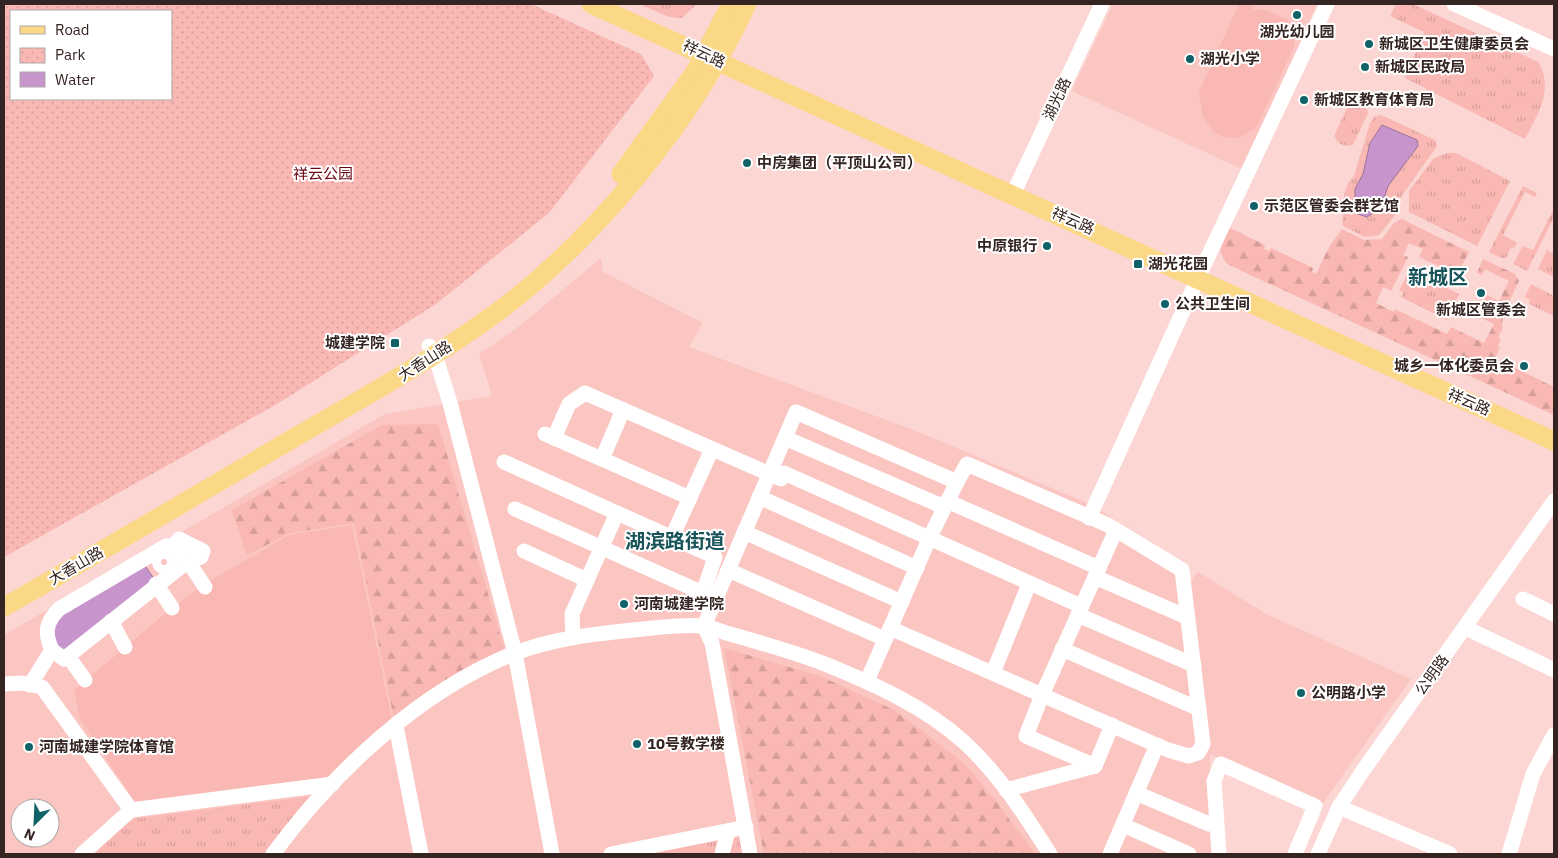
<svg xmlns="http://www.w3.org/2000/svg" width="1558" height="858" viewBox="0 0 1558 858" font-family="'IBM Plex Sans','Noto Sans SC',sans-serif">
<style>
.built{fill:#fbc5c1;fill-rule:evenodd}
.grass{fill:url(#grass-tufts)}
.forest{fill:url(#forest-firs)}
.park{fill:url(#park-dots);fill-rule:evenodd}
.garden{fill:#f9b8b3}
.water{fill:#c894cc;stroke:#9c7299}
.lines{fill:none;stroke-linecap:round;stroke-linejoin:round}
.minor{stroke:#fff;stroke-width:15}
.major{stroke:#fbd885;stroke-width:19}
.poi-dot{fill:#116168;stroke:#fff;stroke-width:2}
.labels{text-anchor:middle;stroke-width:4;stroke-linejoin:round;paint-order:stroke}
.poi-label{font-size:15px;font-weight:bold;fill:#342422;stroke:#fff;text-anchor:start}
.street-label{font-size:15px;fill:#342422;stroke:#fff}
.park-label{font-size:15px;fill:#680510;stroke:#fff}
.district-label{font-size:20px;font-weight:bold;fill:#185459;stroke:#fff}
</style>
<defs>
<pattern id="grass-tufts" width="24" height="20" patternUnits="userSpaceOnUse" patternTransform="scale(1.25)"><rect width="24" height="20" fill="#f9b8b3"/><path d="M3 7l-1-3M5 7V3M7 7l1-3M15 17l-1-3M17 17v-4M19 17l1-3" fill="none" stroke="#d69e9a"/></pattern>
<pattern id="forest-firs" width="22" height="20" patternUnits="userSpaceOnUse" patternTransform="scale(1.25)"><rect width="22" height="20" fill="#f9b8b3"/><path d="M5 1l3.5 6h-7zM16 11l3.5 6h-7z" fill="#d69e9a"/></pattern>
<pattern id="park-dots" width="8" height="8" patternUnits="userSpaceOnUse" patternTransform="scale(1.25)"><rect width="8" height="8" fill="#f9b8b3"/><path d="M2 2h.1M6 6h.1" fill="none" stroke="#d69e9a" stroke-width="1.8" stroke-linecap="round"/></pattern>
</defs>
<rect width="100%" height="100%" fill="#fcd6d3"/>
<g class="built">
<path d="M 1113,4 L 1317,4 L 1242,169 L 1072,91 Z"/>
<path d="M 601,258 L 603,272 L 703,323 L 689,347 L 911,429 L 1090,504 L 1186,564 L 1191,582 L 1198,572 L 1266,614 L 1411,679 L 1323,803 L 1210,754 L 1210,796 L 1216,854 L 4,854 L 4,635 L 385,414 L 492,396 L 479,354 L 516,329 ZM 20,808 L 50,808 L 50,838 L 20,838 Z"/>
</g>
<g class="grass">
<path d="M 639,4 L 697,4 L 682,18 L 669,17 Z"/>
<path d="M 1396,4 L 1413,4 L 1538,62 C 1555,89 1537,115 1525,139 L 1405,78 L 1424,32 L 1390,16 Z"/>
<path d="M 1357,103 L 1366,107 L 1368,113 L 1353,145 C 1344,147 1338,144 1334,136 L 1347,108 Z"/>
<path d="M 1381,115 L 1435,140 L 1437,146 L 1399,200 L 1395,215 L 1379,235 L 1365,237 L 1343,226 C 1342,211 1342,186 1354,176 L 1370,123 L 1374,117 Z"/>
<path d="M 1447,153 L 1456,153 L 1510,181 L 1477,246 L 1409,212 L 1409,191 L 1434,158 Z"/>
<path d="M 1523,186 L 1537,193 L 1535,197 L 1525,192 L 1503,235 L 1517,243 L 1514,248 L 1511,247 L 1506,258 L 1501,258 L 1489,252 Z"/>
<path d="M 1554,208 L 1554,217 L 1527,271 L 1513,264 L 1523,246 L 1533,250 Z"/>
<path d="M 1547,250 L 1554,254 L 1554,277 L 1538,269 Z"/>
<path d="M 1410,270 L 1459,294 L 1447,320 L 1401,297 L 1403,292 L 1399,290 Z"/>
<path d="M 1531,284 L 1554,296 L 1554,316 L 1529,304 L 1530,300 L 1525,297 Z"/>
<path d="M 313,796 L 266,854 L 92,854 L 132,819 Z"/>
<path d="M 744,836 L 747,854 L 644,854 Z"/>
</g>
<g class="forest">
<path d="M 1402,219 L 1469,252 L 1457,275 L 1419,257 L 1423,249 L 1409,243 L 1403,255 L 1408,257 L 1391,291 L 1383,287 L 1376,303 L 1394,312 L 1395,309 L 1447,334 L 1451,327 L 1484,343 L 1494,324 L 1477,316 L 1487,295 L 1499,301 L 1509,281 L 1485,269 L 1482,275 L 1477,273 L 1483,259 L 1515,274 L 1519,281 L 1503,314 L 1502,329 L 1498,338 L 1501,339 L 1498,346 L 1500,348 L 1495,358 L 1554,387 L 1554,415 L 1231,266 L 1226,263 L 1220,251 L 1228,227 L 1265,245 L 1264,249 L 1269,251 L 1271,248 L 1313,268 L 1312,272 L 1316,274 L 1329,247 L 1342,229 L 1364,240 L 1382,239 L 1394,223 Z"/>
<path d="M 438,424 L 504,648 L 440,683 L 394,719 L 354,523 L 290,533 L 247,555 L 232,510 L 382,425 Z"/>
<path d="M 724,648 L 820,676 L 894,710 L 964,763 L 995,800 L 1035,854 L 764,854 Z"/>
</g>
<path class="park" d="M 4,4 L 531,4 L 641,54 L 654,76 L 549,213 L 436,304 L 277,404 L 4,557 ZM 11,11 L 171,11 L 171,99 L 11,99 Z"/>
<g class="garden">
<path d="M 1239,4 L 1254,6 L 1252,11 L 1263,9 L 1287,19 L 1294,36 L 1294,47 L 1256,128 L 1239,138 L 1224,137 L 1214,132 L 1203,117 L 1199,92 Z"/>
<path d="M 352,525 L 392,721 L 328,779 L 135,802 L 80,719 L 74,690 L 172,608 L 210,581 L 289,535 Z"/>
</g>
<g class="water">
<path d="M 1382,125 L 1417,140 L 1418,146 L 1388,186 L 1381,208 L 1367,217 L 1355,213 L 1355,189 L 1363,174 L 1370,143 Z"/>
<path d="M 143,563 L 155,580 L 65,654 L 50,640 L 57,616 Z"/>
</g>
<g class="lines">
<g class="minor">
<path d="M 1454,4 L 1554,49"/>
<path d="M 1013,194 L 1102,4"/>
<path d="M 429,346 L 435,355 L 450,403 L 515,653 L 552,854"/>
<path d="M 545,434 L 690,498"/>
<path d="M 554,438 L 569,404 L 585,393 L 781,479 L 784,473 L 1081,606"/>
<path d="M 785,438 L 944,507"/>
<path d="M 602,459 L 623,410"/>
<path d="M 504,462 L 617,513"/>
<path d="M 957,482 L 967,464 L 1108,525 L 1182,570 L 1203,744 L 1198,753 L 1189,756 L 1168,750 L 1042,695 L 1026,736 L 1095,766 L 1006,790"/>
<path d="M 759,497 L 917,568"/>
<path d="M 947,501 L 1099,568"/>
<path d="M 515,509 L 703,593 L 703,602"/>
<path d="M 1089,518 L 1198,278 L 1327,4"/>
<path d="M 744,532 L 902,602"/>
<path d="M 672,537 L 712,449"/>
<path d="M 173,547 L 179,539 L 203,551 L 201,557 L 188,561 L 205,587"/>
<path d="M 524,551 L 587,580"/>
<circle cx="164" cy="562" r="4.5"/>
<path d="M 728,570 L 885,639"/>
<path d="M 1095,577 L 1187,617"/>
<path d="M 156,584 L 172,608"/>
<path d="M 1523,599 L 1554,614"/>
<path d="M 1078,615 L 1194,665"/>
<path d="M 111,621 L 125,647"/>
<path d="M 890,628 L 1042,695 L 1116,530"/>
<path d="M 1466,628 L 1554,670"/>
<path d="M 573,638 L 572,614 L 617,513 L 715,557 L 703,593"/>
<path d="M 1062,649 L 1199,709"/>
<path d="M 68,656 L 85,680"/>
<path d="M 993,673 L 1029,584"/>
<path d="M 4,684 L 22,683 L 42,687 L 131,810 L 333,784"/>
<path d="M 30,685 L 52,650 C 44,633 46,622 59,609 L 166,546 L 172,546 L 188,561 L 64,659 L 52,650"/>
<path d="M 396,726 L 421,854"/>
<path d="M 1095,766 L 1112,725"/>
<path d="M 1136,793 L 1209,824"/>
<path d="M 1339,807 L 1450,854"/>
<path d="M 1123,825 L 1189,854"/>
<path d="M 82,854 L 131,810"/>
<path d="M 273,854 C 332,774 418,692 513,654 C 550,639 593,634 633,630 C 655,628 681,624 703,626 C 712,627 722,632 730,634 C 762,643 794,652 825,664 C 874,684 924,706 964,742 C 999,774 1025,815 1050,854"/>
<path d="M 611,854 L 746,827"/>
<path d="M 722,854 L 728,831"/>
<path d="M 750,854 L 712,643 L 704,626 L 796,412 L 957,482 L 930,537 L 867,681"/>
<path d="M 1110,854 L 1157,745"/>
<path d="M 1219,854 L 1214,781 L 1221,764 L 1315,806 L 1295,854"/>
<path d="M 1318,854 L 1339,807 L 1362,772 L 1554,501"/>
<path d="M 1509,854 L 1533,774 L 1554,735"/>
</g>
<g class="major">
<path d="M 591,4 L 1554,441"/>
<path d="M 621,174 L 697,69 L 731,4"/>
<path d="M 4,607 C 99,553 193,497 287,442 C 357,401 427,363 492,316 C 595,241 694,119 747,4"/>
</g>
</g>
<g class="poi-dot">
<circle cx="1297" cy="15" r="5"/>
<circle cx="1369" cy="44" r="5"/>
<circle cx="1190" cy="59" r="5"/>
<circle cx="1365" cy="67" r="5"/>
<circle cx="1304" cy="100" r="5"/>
<circle cx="747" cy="163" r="5"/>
<circle cx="1254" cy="206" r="5"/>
<circle cx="1047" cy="246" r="5"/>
<rect x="1133" y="259" width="10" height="10" rx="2.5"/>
<circle cx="1481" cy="293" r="5"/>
<circle cx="1165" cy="304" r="5"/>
<rect x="390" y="338" width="10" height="10" rx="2.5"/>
<circle cx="1524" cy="366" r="5"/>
<circle cx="624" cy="604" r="5"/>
<circle cx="1301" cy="693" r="5"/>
<circle cx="637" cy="744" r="5"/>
<circle cx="29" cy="747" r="5"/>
</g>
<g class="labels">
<g class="poi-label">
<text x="1297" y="37" text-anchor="middle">湖光幼儿园</text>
<text x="1379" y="49">新城区卫生健康委员会</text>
<text x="1200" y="64">湖光小学</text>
<text x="1375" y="72">新城区民政局</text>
<text x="1314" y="105">新城区教育体育局</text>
<text x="757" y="168">中房集团（平顶山公司）</text>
<text x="1264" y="211">示范区管委会群艺馆</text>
<text x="1037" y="251" text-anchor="end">中原银行</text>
<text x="1148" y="269">湖光花园</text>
<text x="1175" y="309">公共卫生间</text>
<text x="1481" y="315" text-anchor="middle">新城区管委会</text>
<text x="385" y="348" text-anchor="end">城建学院</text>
<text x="1514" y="371" text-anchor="end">城乡一体化委员会</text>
<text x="634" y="609">河南城建学院</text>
<text x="1311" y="698">公明路小学</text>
<text x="647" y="749">10号教学楼</text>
<text x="39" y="752">河南城建学院体育馆</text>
</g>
<g class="street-label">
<text transform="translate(704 54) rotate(25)" y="5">祥云路</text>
<text transform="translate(1057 99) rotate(-65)" y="5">湖光路</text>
<text transform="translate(1073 221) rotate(24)" y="5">祥云路</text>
<text transform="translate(425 361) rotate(-33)" y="5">大香山路</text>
<text transform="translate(1469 402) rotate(24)" y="5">祥云路</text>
<text transform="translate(76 566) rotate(-30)" y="5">大香山路</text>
<text transform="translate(1432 675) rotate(-54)" y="5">公明路</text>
</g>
<g class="park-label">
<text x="323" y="179">祥云公园</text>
</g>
<g class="district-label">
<text x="1438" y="284">新城区</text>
<text x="675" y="548">湖滨路街道</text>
</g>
</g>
<rect width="1558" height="858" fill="none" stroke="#342422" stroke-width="10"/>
<rect x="10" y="10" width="162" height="90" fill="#ffffff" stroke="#aea7a7"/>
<rect x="20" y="26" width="25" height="8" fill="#fbd885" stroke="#aea7a7"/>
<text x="55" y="35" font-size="15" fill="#342422">Road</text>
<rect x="20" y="48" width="25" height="15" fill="url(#park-dots)" stroke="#aea7a7"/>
<text x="55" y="60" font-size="15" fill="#342422">Park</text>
<rect x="20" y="72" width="25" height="15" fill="#c894cc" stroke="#aea7a7"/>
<text x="55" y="85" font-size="15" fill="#342422">Water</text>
<g transform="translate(35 823) rotate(204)"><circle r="24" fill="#ffffff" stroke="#aea7a7"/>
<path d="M0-4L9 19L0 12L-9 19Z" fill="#116168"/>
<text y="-8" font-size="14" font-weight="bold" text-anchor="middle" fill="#342422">N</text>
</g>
</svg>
